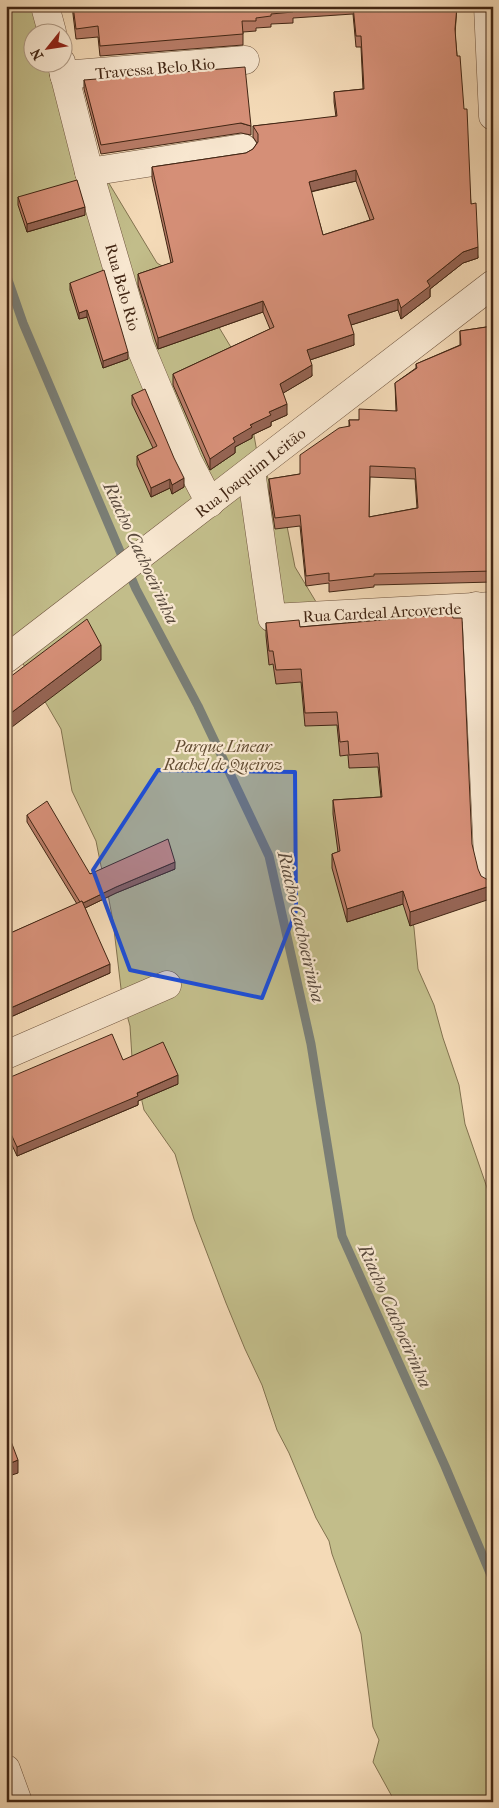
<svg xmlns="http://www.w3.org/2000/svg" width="499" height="1808" viewBox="0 0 499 1808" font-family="'IM FELL French Canon',serif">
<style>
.green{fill:#c2bd8a;stroke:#82724f}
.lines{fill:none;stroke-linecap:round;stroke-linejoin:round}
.stream{stroke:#7a7e76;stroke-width:9}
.minor-casing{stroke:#6e533d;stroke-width:29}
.minor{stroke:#f8e7d0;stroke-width:28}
.wall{fill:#b77b66;stroke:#422614;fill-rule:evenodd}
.shaded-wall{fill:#956453;stroke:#422614}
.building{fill:#d58f77;stroke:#422614;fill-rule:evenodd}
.marked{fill:#1d4ed8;fill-opacity:0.2;stroke:#1d4ed8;stroke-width:4;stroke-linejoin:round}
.labels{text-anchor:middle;stroke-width:4.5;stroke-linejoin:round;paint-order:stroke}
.street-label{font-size:16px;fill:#422614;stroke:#f8e7d0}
.park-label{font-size:16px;font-style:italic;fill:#624c32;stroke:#f8e7d0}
.water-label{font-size:18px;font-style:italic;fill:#594a3d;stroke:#f8e7d0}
</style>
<rect width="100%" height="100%" fill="#f4dab7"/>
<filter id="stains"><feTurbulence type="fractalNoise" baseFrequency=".004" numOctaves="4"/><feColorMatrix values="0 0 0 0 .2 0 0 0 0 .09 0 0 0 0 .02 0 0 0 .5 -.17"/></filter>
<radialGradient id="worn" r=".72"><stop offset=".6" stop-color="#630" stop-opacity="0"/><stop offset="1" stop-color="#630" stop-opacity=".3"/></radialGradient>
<path class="green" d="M 6,6 L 59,6 L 59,32 L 32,32 L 32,62 L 62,62 L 104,175 L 157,263 L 193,284 L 241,364 L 257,452 L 286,521 L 295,567 L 336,635 L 358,680 L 400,850 L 414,928 L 418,969 L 434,1005 L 443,1038 L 459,1085 L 465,1124 L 493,1205 L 493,1802 L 395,1802 L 373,1762 L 379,1740 L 373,1727 L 361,1634 L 332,1554 L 329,1541 L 316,1518 L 289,1453 L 277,1430 L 262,1385 L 245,1349 L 226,1303 L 194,1219 L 175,1154 L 144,1110 L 132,1058 L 130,1026 L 122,997 L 113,921 L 105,879 L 101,866 L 96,841 L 72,791 L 61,729 L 22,662 L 6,645 Z"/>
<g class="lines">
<path class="stream" d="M 6,274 L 23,323 L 136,589 L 198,706 L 269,856 L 311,1044 L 342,1236 L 445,1466 L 493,1580"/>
<g class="minor-casing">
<g id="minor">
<path d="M 45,6 L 52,32"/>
<path d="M 488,6 L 493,116"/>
<path d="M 61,62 L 89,172 L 140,346 L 188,461 L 210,503"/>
<path d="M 64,75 L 245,60"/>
<path d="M 89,172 L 243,148"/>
<path d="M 251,471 L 272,618 L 493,606"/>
<path d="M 476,606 L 488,857 L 493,879"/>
<path d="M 6,659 L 493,284"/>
<path d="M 6,1055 L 167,985"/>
<path d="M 6,1769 L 18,1802"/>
</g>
</g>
<use href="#minor" class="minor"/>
</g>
<g class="wall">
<path d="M 72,6 L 457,6 L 455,34 L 471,204 L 478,258 L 463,263 L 430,289 L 430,297 L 401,319 L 398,310 L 351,325 L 354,345 L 310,360 L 312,376 L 283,393 L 287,415 L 271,422 L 271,426 L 252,435 L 252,438 L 235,447 L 235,453 L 210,470 L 173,385 L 173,374 L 270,329 L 263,312 L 158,349 L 138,285 L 138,274 L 171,263 L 152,178 L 152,167 L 246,153 L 253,149 L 257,143 L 253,137 L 253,126 L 336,117 L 334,102 L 334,92 L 363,89 L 361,47 L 356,47 L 353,14 L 293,18 L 293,23 L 271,24 L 271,27 L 256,28 L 256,31 L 243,32 L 243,45 L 100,56 L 98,37 L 76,39 ZM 356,181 L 370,220 L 323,235 L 311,192 Z"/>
<path d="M 84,80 L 251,126 L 251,135 L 241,133 L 101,154 L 84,89 Z"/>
<path d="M 18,197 L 85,215 L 27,232 L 18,205 Z"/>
<path d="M 70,283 L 128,359 L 103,368 L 87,317 L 79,319 L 70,290 Z"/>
<path d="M 493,326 L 493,582 L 374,585 L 374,587 L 329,592 L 329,583 L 306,586 L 300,526 L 275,529 L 269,490 L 269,479 L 300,474 L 349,426 L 349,420 L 359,420 L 396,411 L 395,383 L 416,368 L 416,364 L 460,345 L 460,331 ZM 370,477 L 415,479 L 417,508 L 369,517 Z"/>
<path d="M 132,395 L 184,487 L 172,494 L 170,488 L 151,497 L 137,465 L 137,456 L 153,448 L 132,404 Z"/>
<path d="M 452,614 L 410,926 L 403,904 L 347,922 L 332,868 L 332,854 L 338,852 L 333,814 L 333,800 L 381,797 L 378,767 L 349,768 L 348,755 L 340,756 L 337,725 L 305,726 L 301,682 L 276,684 L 273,664 L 269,665 L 266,636 L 266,623 L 300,627 Z"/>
<path d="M 27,815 L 90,874 L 175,869 L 116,893 L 85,908 L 110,973 L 6,1019 L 6,935 L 77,904 L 27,822 Z"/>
<path d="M 123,1060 L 178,1084 L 138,1101 L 138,1105 L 17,1156 L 6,1132 L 6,1079 Z"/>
</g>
<g class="shaded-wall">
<path d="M 356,170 L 356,181 L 309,192 L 309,182 Z"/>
<path d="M 85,207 L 85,215 L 27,232 L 27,224 Z"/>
<path d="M 478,247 L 478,258 L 463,263 L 430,289 L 430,297 L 401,319 L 401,308 L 427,281 L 463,252 Z"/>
<path d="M 398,299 L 398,310 L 348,326 L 348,315 Z"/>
<path d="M 263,301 L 263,312 L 158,349 L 158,338 Z"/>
<path d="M 87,310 L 87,317 L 79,319 L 79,313 Z"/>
<path d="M 354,334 L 354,345 L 307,361 L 307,350 Z"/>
<path d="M 128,352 L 128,359 L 103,368 L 103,361 Z"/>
<path d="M 312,365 L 312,376 L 280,395 L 280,384 Z"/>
<path d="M 287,404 L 287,415 L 271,422 L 271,426 L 252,435 L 252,438 L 235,447 L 235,453 L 210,470 L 210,459 L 233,438 L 269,412 Z"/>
<path d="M 184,478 L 184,487 L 172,494 L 172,485 Z"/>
<path d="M 170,479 L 170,488 L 151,497 L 151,488 Z"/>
<path d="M 101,645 L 101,660 L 8,730 L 8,733 L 6,734 L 7,716 Z"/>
<path d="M 175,862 L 175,869 L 116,893 L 81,910 L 81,904 L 116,887 Z"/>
<path d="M 493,885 L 493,898 L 410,926 L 410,912 Z"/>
<path d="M 403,891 L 403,904 L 347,922 L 347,909 Z"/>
<path d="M 110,964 L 110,973 L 6,1019 L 6,1010 Z"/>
<path d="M 178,1075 L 178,1084 L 138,1101 L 138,1105 L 17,1156 L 17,1147 Z"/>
<path d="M 18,1460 L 18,1473 L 6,1477 L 6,1465 Z"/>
</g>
<g class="building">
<path d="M 73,6 L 305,6 L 292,7 L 293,12 L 271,14 L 271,16 L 256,18 L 256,21 L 242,21 L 243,34 L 100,46 L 98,26 L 76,29 Z"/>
<path d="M 353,6 L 457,6 L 455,29 L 457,56 L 460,56 L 464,109 L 467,109 L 471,204 L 476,203 L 478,247 L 463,252 L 427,281 L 430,286 L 401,308 L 398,299 L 348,315 L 354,334 L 307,350 L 312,365 L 280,384 L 287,404 L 269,412 L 271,415 L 250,425 L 252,427 L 233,438 L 235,442 L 210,459 L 173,374 L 274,327 L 263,301 L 158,338 L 138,274 L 173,262 L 152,167 L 246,153 L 253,149 L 258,142 L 258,134 L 253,126 L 337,116 L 334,92 L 364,89 L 361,36 L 356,36 ZM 356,170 L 374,219 L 323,235 L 309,182 Z"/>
<path d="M 245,67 L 251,126 L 241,123 L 101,145 L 84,80 Z"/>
<path d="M 77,180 L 85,207 L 27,224 L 18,197 Z"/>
<path d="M 104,270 L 128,352 L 103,361 L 87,310 L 79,313 L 70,283 Z"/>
<path d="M 493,326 L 493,571 L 374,574 L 374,576 L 329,581 L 329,573 L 306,576 L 300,515 L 275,518 L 269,479 L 300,474 L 300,455 L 339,428 L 350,426 L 349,420 L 359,420 L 359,409 L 397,411 L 395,383 L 417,368 L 416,364 L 461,345 L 460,331 ZM 370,466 L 415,468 L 418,508 L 369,517 Z"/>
<path d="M 145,389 L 174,458 L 184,478 L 172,485 L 170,479 L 151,488 L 137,456 L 157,446 L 132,395 Z"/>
<path d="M 452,614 L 453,618 L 462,618 L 472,844 L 478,869 L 481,876 L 488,880 L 493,880 L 493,885 L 410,912 L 403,891 L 347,909 L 332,854 L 340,851 L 333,800 L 382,797 L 378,753 L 349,755 L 348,741 L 340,742 L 337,712 L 305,713 L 301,669 L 276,670 L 273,651 L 269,651 L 266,623 L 299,620 L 300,627 Z"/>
<path d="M 87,619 L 101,645 L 7,716 L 8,717 L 6,719 L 6,680 Z"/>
<path d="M 47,801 L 90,874 L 168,839 L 175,862 L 116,887 L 83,903 L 82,901 L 80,902 L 27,815 Z"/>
<path d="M 82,901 L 110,964 L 6,1010 L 6,935 Z"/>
<path d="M 112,1034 L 123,1060 L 163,1042 L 178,1075 L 137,1093 L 138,1096 L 17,1147 L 6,1123 L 6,1079 Z"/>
<path d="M 6,1428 L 18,1460 L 6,1465 Z"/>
</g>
<path class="marked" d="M 158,770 L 295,772 L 296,911 L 262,998 L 130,970 L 93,870 Z"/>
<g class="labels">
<g class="street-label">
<text transform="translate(155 68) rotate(-5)" y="6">Travessa Belo Rio</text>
<text transform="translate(123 287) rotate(74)" y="6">Rua Belo Rio</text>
<text transform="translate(250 472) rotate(-38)" y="6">Rua Joaquim Leitão</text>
<text transform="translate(382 612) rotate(-3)" y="6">Rua Cardeal Arcoverde</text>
</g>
<g class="park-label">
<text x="223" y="752">Parque Linear<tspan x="223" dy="18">Rachel de Queiroz</tspan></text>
</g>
<g class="water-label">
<text transform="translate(141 553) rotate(65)" y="6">Riacho Cachoeirinha</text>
<text transform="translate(301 927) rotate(77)" y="6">Riacho Cachoeirinha</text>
<text transform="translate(395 1316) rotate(66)" y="6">Riacho Cachoeirinha</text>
</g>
</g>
<rect width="499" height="1808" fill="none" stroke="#f4dab7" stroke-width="25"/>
<rect x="8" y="8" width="484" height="1793" fill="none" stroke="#422614" stroke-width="2.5"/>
<rect x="12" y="12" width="474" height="1783" fill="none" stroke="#422614"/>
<g transform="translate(48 48) rotate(240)"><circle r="24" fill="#f8e7d0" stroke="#af9a85"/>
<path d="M0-4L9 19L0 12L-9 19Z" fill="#8f2418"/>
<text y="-8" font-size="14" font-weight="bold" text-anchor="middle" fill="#422614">N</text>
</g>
<rect width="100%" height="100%" filter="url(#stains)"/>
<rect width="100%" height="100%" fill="url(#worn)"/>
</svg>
